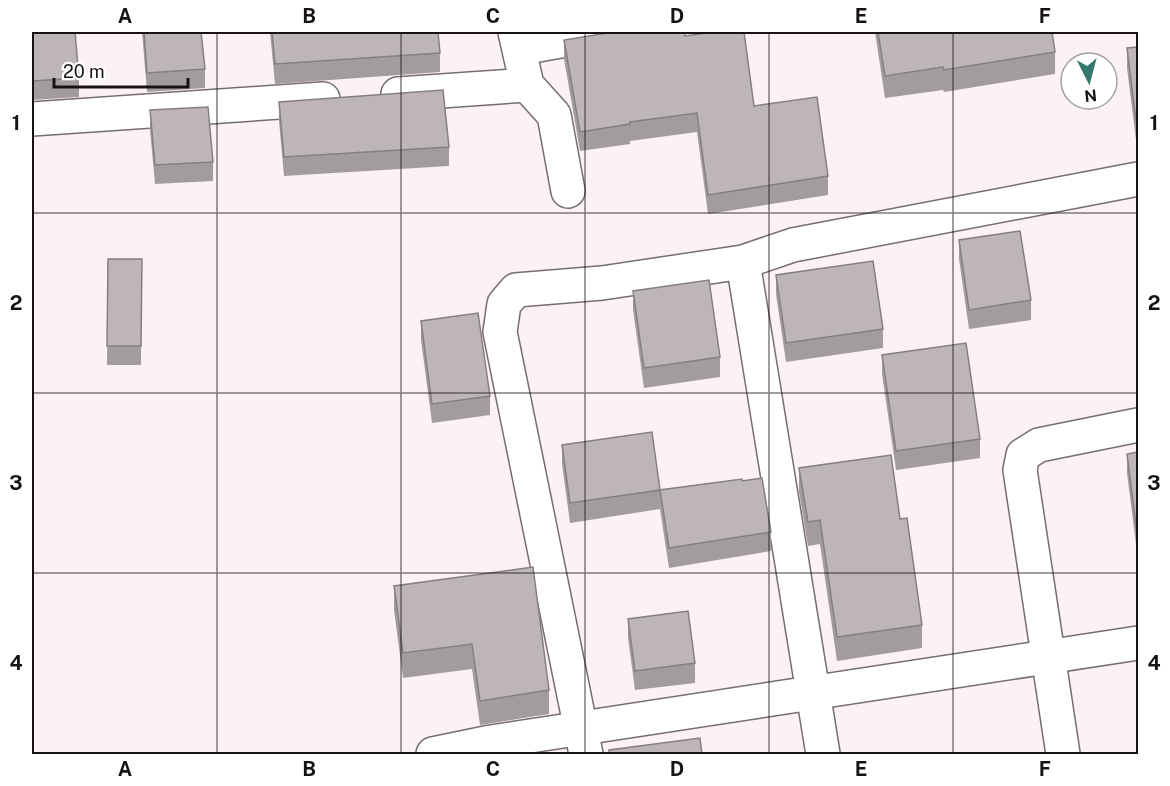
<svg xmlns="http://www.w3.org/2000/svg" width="1170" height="786" viewBox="0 0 1170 786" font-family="'Public Sans',sans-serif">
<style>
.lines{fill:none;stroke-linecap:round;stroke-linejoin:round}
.minor-casing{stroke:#766d6f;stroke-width:36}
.minor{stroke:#fff;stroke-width:33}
.wall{fill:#a39c9d}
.building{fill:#beb5b7;stroke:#857f80;stroke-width:1.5}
.grid{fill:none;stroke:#171314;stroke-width:1.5;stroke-opacity:0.55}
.neatline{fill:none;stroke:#171314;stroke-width:2}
.grid-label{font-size:20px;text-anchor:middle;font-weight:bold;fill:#171314}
</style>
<rect width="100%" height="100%" fill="#fcf2f5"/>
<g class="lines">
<g class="minor-casing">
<g id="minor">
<path d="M 515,32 L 527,85 L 554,115 L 568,191"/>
<path d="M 521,48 L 611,32"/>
<path d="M 398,94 L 527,85"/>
<path d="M 32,119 L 323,99"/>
<path d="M 743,262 L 823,754"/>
<path d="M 433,754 L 491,742 L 1138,643"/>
<path d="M 586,754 L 500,332 L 504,304 L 516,290 L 602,283 L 743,262 L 793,245 L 1138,179"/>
<path d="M 1063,754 L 1020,470 L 1023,455 L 1039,445 L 1138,425"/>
</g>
</g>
<use href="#minor" class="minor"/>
</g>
<g class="wall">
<path d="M 32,32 L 79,78 L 79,97 L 32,100 Z"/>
<path d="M 142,32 L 201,32 L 205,69 L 205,88 L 147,92 Z"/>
<path d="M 270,32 L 438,32 L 440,53 L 440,72 L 275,84 Z"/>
<path d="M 875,32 L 1052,32 L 1055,52 L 1055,74 L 944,92 L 943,90 L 885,98 Z"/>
<path d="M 685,36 L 754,106 L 828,176 L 828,195 L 708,214 L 697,132 L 630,141 L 630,144 L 580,151 L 564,59 L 564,40 Z"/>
<path d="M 1138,47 L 1138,140 L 1136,140 L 1127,68 L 1127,48 Z"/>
<path d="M 279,102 L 449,147 L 449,166 L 284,176 L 279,121 Z"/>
<path d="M 150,110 L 213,162 L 213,181 L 155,184 L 150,130 Z"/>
<path d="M 959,240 L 1031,300 L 1031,320 L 969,329 L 959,259 Z"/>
<path d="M 108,259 L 142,259 L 141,365 L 107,365 Z"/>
<path d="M 776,275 L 883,329 L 883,348 L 786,362 L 776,294 Z"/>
<path d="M 633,291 L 720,357 L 720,377 L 644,388 L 633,310 Z"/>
<path d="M 421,321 L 490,396 L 490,415 L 432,423 L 421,340 Z"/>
<path d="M 882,355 L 980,439 L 980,458 L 896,470 L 882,374 Z"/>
<path d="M 562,445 L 660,490 L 742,481 L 771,532 L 771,551 L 669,568 L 660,509 L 570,523 L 562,464 Z"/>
<path d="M 1138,452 L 1138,552 L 1137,552 L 1127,473 L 1127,454 Z"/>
<path d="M 799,468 L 900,519 L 922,625 L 922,648 L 837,661 L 820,544 L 808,546 L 799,492 Z"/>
<path d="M 394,586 L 549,690 L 549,714 L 480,725 L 472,669 L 403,678 L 394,610 Z"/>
<path d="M 628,619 L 695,663 L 695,683 L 635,690 L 628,638 Z"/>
</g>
<g class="building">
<path d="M 32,32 L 75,32 L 79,78 L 32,81 Z"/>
<path d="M 144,32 L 201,32 L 205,69 L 147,73 Z"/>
<path d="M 272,32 L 438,32 L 440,53 L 275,64 Z"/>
<path d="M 613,32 L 685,32 L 685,36 L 714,32 L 744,32 L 754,106 L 817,97 L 828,176 L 708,195 L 697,113 L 630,122 L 630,124 L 580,132 L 564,40 Z"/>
<path d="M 878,32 L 1052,32 L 1055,52 L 944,70 L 943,67 L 885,76 Z"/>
<path d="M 1138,47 L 1138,120 L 1136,121 L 1127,48 Z"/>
<path d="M 443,90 L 449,147 L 284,157 L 279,102 Z"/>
<path d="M 208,107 L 213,162 L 155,165 L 150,110 Z"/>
<path d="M 1020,231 L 1031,300 L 969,310 L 959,240 Z"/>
<path d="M 108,259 L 142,259 L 141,346 L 107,346 Z"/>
<path d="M 873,261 L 883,329 L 786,343 L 776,275 Z"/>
<path d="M 709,280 L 720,357 L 644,368 L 633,291 Z"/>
<path d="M 478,313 L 490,396 L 432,404 L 421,321 Z"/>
<path d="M 966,343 L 980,439 L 896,451 L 882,355 Z"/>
<path d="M 652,432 L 660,490 L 570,503 L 562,445 Z"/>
<path d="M 1138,452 L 1138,533 L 1137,533 L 1127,454 Z"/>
<path d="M 891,455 L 900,519 L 907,518 L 922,625 L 837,637 L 820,520 L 808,522 L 799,468 Z"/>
<path d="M 762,478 L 771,532 L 669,548 L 660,490 L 742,479 L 742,481 Z"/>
<path d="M 533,567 L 549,690 L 480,701 L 472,644 L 403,653 L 394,586 Z"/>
<path d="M 688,611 L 695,663 L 635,671 L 628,619 Z"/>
<path d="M 700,738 L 702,754 L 609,754 L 609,750 Z"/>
</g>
<path class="grid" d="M 217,32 L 217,754M 401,32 L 401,754M 585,32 L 585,754M 769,32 L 769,754M 953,32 L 953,754M 32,213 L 1138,213M 32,393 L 1138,393M 32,573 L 1138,573"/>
<rect width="1170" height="786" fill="none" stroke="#ffffff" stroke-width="66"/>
<g transform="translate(1089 81) rotate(174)"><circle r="28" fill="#ffffff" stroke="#a2a1a1" stroke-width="1.5"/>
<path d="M0-4.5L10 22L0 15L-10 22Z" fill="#34796e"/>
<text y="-9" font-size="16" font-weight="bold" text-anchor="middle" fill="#171314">N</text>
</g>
<path d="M54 78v9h134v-9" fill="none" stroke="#171314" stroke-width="3"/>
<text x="63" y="78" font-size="18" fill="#171314" stroke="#ffffff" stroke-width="4.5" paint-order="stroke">20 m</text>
<rect x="33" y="33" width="1104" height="720" class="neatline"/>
<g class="grid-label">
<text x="125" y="23">A</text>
<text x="309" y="23">B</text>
<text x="493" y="23">C</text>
<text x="677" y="23">D</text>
<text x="861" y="23">E</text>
<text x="1045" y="23">F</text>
<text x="16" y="130">1</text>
<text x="1154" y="130">1</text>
<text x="16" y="310">2</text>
<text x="1154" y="310">2</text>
<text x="16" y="490">3</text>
<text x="1154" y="490">3</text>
<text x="16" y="670">4</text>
<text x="1154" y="670">4</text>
<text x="125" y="776">A</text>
<text x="309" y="776">B</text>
<text x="493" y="776">C</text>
<text x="677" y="776">D</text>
<text x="861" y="776">E</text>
<text x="1045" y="776">F</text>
</g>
</svg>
